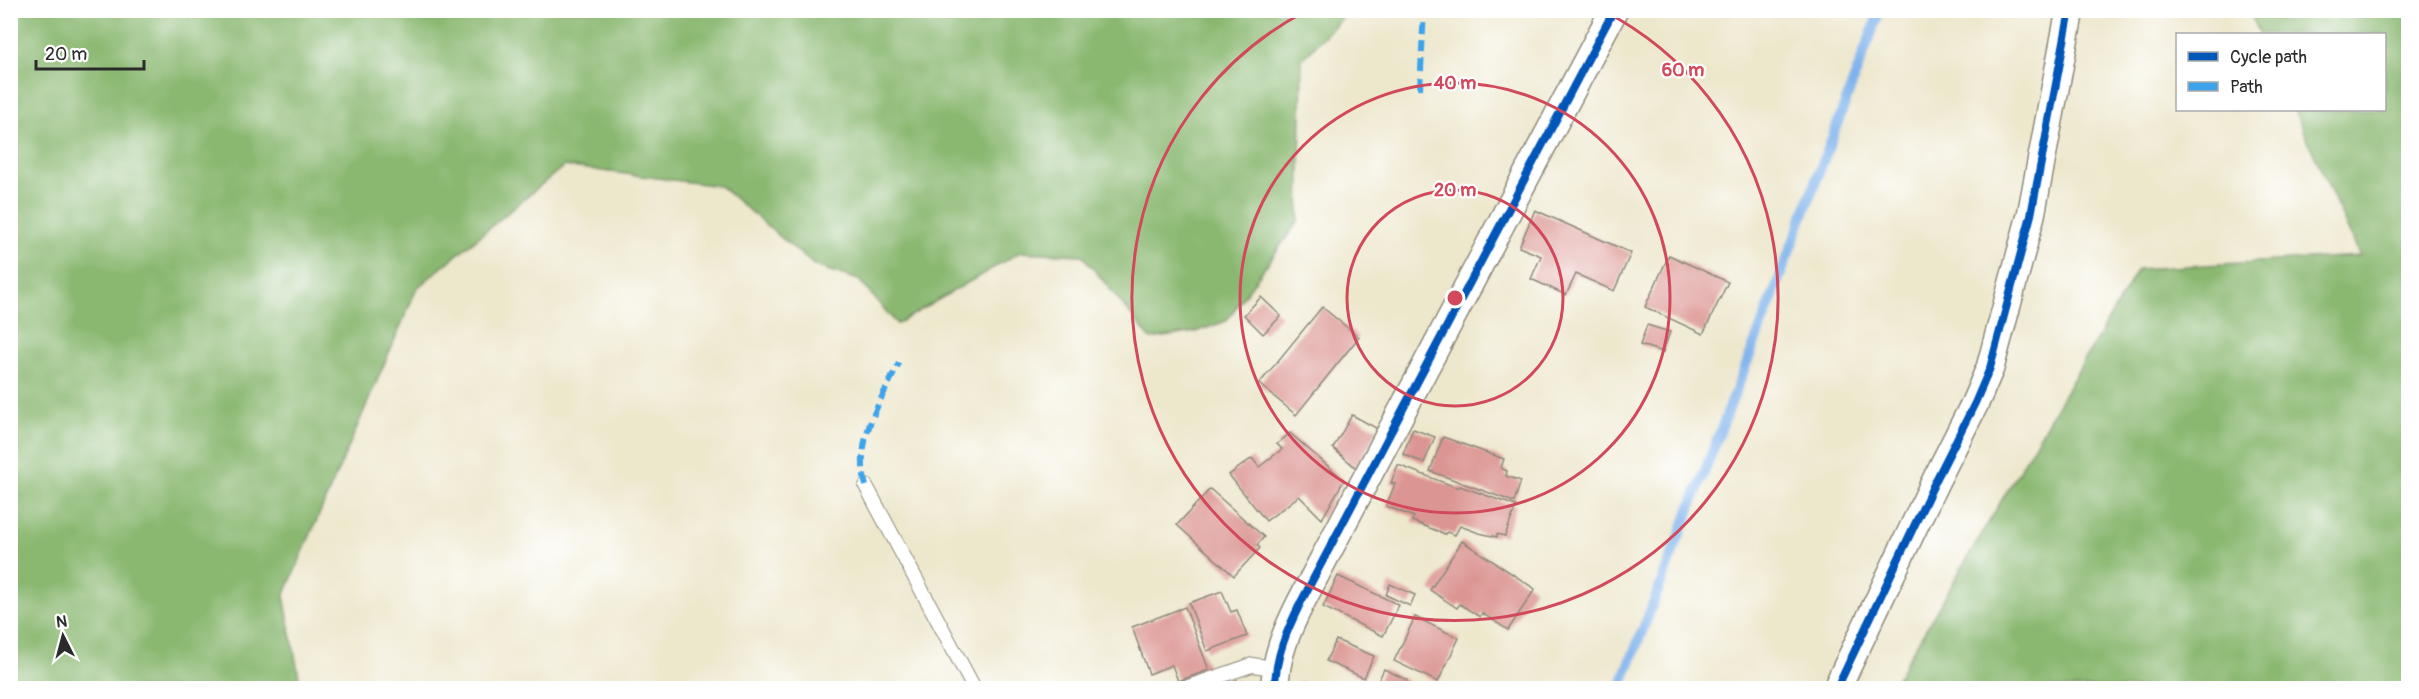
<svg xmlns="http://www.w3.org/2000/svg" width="2419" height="699" viewBox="0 0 2419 699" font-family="Pangolin,sans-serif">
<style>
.forest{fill:#8ab871;stroke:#5a724e;stroke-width:1.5}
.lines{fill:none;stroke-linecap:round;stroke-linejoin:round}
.stream{stroke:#7fb3ed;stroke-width:10}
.building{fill:#db9592}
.service-casing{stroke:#8c897c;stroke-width:16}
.minor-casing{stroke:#8c897c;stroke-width:30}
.service{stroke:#fff;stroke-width:14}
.minor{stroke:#fff;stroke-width:27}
.quiet{stroke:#3ea3eb;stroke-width:6;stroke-dasharray:12 6;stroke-linecap:butt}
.cycleway-casing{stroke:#fff;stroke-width:11}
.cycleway{stroke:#0057b8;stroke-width:8}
.ring{fill:none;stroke:#d1495b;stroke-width:3}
.centre{fill:#d1495b;stroke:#fff;stroke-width:3}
.ring-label{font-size:18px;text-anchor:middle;font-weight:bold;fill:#d1495b;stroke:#fff;stroke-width:4.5;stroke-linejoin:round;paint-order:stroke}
</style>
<rect width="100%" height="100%" fill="#fff"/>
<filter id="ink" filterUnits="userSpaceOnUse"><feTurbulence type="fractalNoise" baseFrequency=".0167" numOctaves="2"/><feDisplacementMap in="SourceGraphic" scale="12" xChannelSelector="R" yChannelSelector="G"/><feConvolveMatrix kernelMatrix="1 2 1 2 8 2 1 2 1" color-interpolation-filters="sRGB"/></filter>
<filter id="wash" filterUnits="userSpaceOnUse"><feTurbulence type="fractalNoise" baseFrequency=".008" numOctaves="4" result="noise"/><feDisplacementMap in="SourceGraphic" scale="24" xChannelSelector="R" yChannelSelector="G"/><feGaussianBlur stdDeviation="1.35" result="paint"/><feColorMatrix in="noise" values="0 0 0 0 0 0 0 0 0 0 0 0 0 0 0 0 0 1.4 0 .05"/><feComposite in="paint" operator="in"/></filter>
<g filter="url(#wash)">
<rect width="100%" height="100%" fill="#ede7cc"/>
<g class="forest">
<path d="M 10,11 L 11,10 L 1349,11 L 1302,59 L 1299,220 L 1226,321 L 1196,332 L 1151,339 L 1082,255 L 1020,252 L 897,324 L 859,280 L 815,266 L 720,186 L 564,166 L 417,288 L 284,596 L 301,688 L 11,688 Z"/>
<path d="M 2249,11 L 2408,11 L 2408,688 L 1891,688 L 2138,269 L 2360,256 L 2294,110 L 2384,110 L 2384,34 L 2260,34 Z"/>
</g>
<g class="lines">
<path class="stream" d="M 1620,688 L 1766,314 L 1880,10"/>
</g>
<g id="blocks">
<g class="building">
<path d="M 1535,210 L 1631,253 L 1614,291 L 1576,274 L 1566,295 L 1531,279 L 1541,256 L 1519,247 Z"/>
<path d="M 1669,255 L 1728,282 L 1703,334 L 1645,307 Z"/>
<path d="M 1261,297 L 1281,316 L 1263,334 L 1244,315 Z"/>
<path d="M 1322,307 L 1359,337 L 1296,415 L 1259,384 Z"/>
<path d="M 1647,325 L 1670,332 L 1663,352 L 1640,345 Z"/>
<path d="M 1352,415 L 1378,429 L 1356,468 L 1333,448 Z"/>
<path d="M 1413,429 L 1435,437 L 1424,463 L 1403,454 Z"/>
<path d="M 1290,433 L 1344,480 L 1322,519 L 1299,496 L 1266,521 L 1229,475 L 1252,458 L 1259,467 L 1282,449 L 1277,444 Z"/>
<path d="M 1443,437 L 1504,459 L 1501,468 L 1507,471 L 1506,476 L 1521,481 L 1514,502 L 1430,471 Z"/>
<path d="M 1398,465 L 1458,488 L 1460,486 L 1516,506 L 1505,536 L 1497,534 L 1497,537 L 1479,533 L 1460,526 L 1455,535 L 1447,532 L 1445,534 L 1412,521 L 1414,517 L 1386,506 L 1395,484 L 1391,483 Z"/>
<path d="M 1210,489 L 1264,537 L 1257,545 L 1260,548 L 1234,576 L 1177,525 Z"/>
<path d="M 1462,541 L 1535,589 L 1508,630 L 1482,613 L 1480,617 L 1460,604 L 1457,608 L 1430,590 Z"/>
<path d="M 1338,576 L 1399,605 L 1383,636 L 1323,607 Z"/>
<path d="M 1390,584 L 1415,595 L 1410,606 L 1386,595 Z"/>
<path d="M 1222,591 L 1231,612 L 1237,610 L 1247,636 L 1207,651 L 1189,603 Z"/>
<path d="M 1185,607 L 1209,670 L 1178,681 L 1172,665 L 1149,674 L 1132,627 Z"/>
<path d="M 1415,617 L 1459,638 L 1438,682 L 1394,661 Z"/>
<path d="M 1336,640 L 1374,656 L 1364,678 L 1326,661 Z"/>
<path d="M 1384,669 L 1407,680 L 1403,688 L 1375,688 Z"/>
<path d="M 1237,680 L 1241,688 L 1217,688 Z"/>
<path d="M 1299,681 L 1321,688 L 1296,688 Z"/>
</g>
</g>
</g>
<g filter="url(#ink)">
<use href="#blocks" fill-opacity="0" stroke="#8c897c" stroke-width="1.5"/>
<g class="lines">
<g class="service-casing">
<g id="service">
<path d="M 866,486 L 974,688"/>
<path d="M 1185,688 L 1252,665 L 1275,668"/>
</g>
</g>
<g class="minor-casing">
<g id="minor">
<path d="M 1275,688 C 1275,657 1287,630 1301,602 L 1614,10"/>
<path d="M 1837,688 L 1935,482 L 1975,403 L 1990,368 L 2031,215 L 2070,10"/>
</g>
</g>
<use href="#service" class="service"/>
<use href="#minor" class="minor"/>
<g class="quiet">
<path d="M 1420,89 L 1424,10"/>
<path d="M 866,486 C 854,439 879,405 899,363"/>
</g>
<g class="cycleway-casing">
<g id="cycleway">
<path d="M 1275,688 C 1275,657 1287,630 1301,602 L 1614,10"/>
<path d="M 1837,688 L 1935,482 L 1975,403 L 1990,368 L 2031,215 L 2070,10"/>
</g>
</g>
<use href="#cycleway" class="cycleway"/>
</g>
</g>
<g class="ring">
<circle cx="1455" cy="298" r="108"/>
<circle cx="1455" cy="298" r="215"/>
<path d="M1604 11A323 323 0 1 1 1306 11"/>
</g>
<circle cx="1455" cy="298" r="9" class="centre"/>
<g class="ring-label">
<text x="1683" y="76">60 m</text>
<text x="1455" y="89">40 m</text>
<text x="1455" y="196">20 m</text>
</g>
<rect width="2419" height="699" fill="none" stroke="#fff" stroke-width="36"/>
<rect x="2176" y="33" width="210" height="78" fill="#ffffff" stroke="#aaaaaa" stroke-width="1.5"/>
<rect x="2188" y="52" width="30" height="9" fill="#0057b8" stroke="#aaaaaa" stroke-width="1.5"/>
<text x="2230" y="63" font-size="18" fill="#2b2b2b">Cycle path</text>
<rect x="2188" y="82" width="30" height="9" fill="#3ea3eb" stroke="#aaaaaa" stroke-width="1.5"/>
<text x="2230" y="93" font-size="18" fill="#2b2b2b">Path</text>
<g transform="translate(63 636) rotate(354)" stroke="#ffffff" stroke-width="4.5" paint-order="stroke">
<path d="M0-4.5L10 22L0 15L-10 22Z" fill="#2b2b2b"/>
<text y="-9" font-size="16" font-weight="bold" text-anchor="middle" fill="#2b2b2b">N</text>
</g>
<path d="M36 60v9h108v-9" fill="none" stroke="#2b2b2b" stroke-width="3"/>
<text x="45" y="60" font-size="18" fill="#2b2b2b" stroke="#ffffff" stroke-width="4.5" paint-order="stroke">20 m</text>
</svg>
